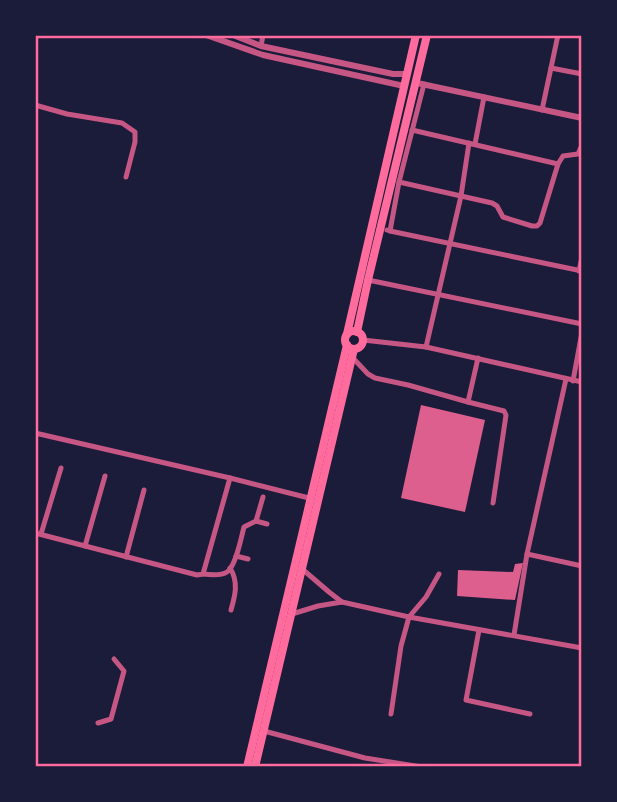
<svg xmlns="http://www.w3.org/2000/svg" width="617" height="802" viewBox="0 0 617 802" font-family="'Open Sans',sans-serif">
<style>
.building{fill:#dd5f8e}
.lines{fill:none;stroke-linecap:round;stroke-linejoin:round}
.minor{stroke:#c65784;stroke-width:5}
.tertiary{stroke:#c65784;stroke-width:6}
.primary{stroke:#ff6b9d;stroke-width:8}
.neatline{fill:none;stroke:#ff6b9d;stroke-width:2.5}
</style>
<rect width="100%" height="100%" fill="#1b1b3a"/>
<g class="building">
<path d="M 421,405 L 485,420 L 465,512 L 401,498 Z"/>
<path d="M 523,563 L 515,600 L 457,596 L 458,570 L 513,572 L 515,564 Z"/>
</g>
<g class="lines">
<g class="minor">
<path d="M 261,46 L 263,35"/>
<path d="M 551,68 L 582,74"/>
<path d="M 35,105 L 67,114 L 122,123 L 135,132 L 135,142 L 126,177"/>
<path d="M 542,110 L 558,35"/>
<path d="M 412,130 L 558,164"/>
<path d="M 475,144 L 484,97"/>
<path d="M 399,182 L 492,203 L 497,206 L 503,217 L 532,226 L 537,226 L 540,223 L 558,164 L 563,156 L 578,154 L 582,145"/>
<path d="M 387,230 L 390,231 L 399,182 L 424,84"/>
<path d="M 390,231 L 582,271"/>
<path d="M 579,271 L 582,257"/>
<path d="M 368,280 L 582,324"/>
<path d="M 363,340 L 426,347 L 582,382"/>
<path d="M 426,347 L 461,196 L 469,143"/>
<path d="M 352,357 L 368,374 L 375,378 L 408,385 L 468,402"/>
<path d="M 478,358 L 468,402 L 504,411 L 506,415 L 493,503"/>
<path d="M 573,381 L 582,332"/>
<path d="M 35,433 L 230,478 L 309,498"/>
<path d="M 256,521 L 267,524"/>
<path d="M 35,533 L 197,575 L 203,574 L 230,478"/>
<path d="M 41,534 L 61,468"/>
<path d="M 85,546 L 105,476"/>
<path d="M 527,554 L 582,566"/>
<path d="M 236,556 L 248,559"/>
<path d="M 126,557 L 144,490"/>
<path d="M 230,568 C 239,582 235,596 231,610"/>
<path d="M 301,568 L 329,592 L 342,602 L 409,617 L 582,648"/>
<path d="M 203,574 C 211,575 221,576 227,572 C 236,566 241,538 244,527 L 256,521 L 263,497"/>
<path d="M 292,614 L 318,606 L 342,602"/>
<path d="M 479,630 L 466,700 L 530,714"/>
<path d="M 514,635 L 527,554 L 566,379"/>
<path d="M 391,714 L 401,646 L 409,617 L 426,597 L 439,574"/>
<path d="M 98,723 L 111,719 L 124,671 L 114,659"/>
<path d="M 264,731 L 365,758 L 422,767"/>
</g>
<g class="tertiary">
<path d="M 206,35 L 263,55 L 404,86"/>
<path d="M 233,35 L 261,46 L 393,74 L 407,74"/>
<path d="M 417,83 L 582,118"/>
</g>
<g class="primary">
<circle cx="354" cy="340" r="9"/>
<path d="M 357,332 L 368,280 L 427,35"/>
<path d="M 347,334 L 416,35"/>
<path d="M 247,767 L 347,345"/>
<path d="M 255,767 L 354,349"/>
</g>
</g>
<rect width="617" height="802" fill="none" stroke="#1b1b3a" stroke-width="74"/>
<rect x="37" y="37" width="543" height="728" class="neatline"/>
</svg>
